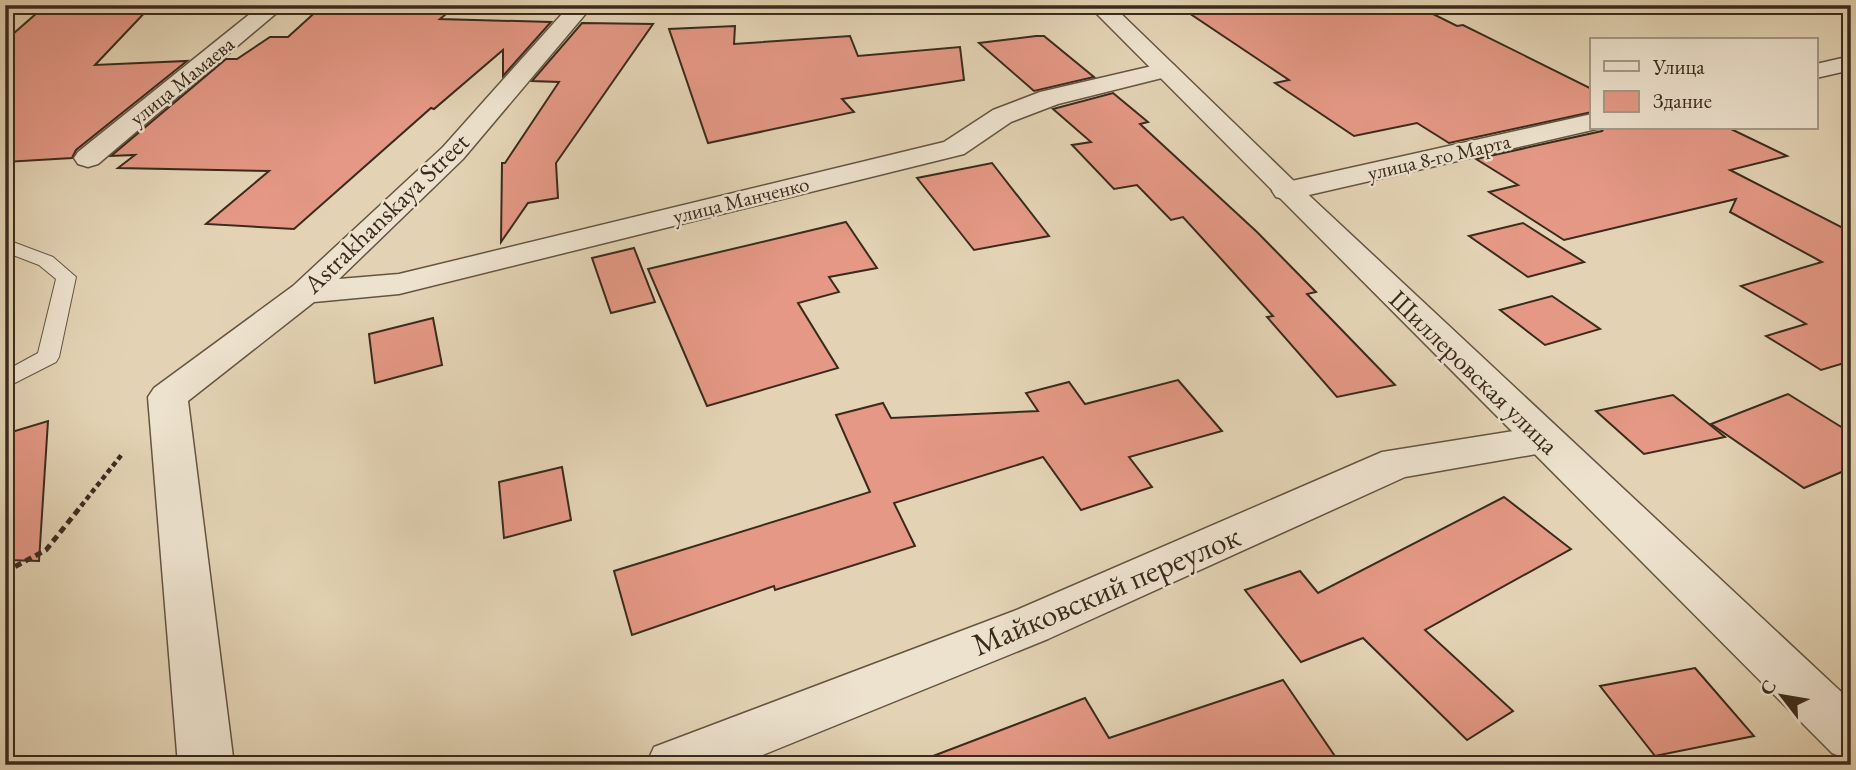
<svg xmlns="http://www.w3.org/2000/svg" width="1856" height="770" viewBox="0 0 1856 770" font-family="'EB Garamond',serif">
<style>
.building{fill:#e49885;stroke:#3a2b1c;stroke-width:2}
.lines{fill:none;stroke-linecap:round;stroke-linejoin:round}
.service-casing{stroke:#645542;stroke-width:2}
.minor-casing{stroke:#645542;stroke-width:3}
.tertiary-casing{stroke:#645542;stroke-width:3}
.path-far1{stroke:#3a2b1c;stroke-width:4.5;stroke-dasharray:5 3.5;stroke-linecap:butt}
.path{stroke:#3a2b1c;stroke-width:5;stroke-dasharray:7 4.5;stroke-linecap:butt}
.service{fill:#ede2ce;fill-rule:evenodd}
.minor{fill:#ede2ce;fill-rule:evenodd}
.tertiary{fill:#ede2ce;fill-rule:evenodd}
.labels{text-anchor:middle;stroke-width:5;stroke-linejoin:round;paint-order:stroke}
.far-street-label{font-size:21px;fill:#3a2b1c;stroke:#ede2ce}
.street-label{font-size:26px;fill:#3a2b1c;stroke:#ede2ce}
.near-street-label{font-size:32px;fill:#3a2b1c;stroke:#ede2ce}
</style>
<rect width="100%" height="100%" fill="#e3d3b4"/>
<filter id="stains"><feTurbulence type="fractalNoise" baseFrequency=".00286" numOctaves="4"/><feColorMatrix values="0 0 0 0 .2 0 0 0 0 .09 0 0 0 0 .02 0 0 0 .5 -.17"/></filter>
<radialGradient id="worn" r=".72"><stop offset=".6" stop-color="#630" stop-opacity="0"/><stop offset="1" stop-color="#630" stop-opacity=".3"/></radialGradient>
<g class="building">
<path d="M 46,5 L 152,5 L 95,65 L 187,61 L 76,150 L 72,158 L 5,162 L 5,41 Z"/>
<path d="M 457,5 L 440,19 L 551,22 L 503,76 L 503,50 L 434,109 L 431,108 L 294,229 L 206,224 L 269,171 L 118,168 L 135,155 L 111,156 L 226,59 L 237,59 L 270,37 L 288,37 L 321,7 Z"/>
<path d="M 1177,5 L 1415,5 L 1457,26 L 1463,25 L 1592,89 L 1592,112 L 1449,143 L 1417,123 L 1354,136 L 1275,83 L 1289,80 Z"/>
<path d="M 582,23 L 653,24 L 556,163 L 558,198 L 528,203 L 501,242 L 502,163 L 505,163 L 559,82 L 532,81 Z"/>
<path d="M 735,26 L 734,44 L 850,36 L 858,56 L 960,47 L 964,80 L 842,99 L 854,112 L 708,143 L 669,29 Z"/>
<path d="M 1036,36 L 1044,36 L 1094,77 L 1034,91 L 979,43 Z"/>
<path d="M 1113,93 L 1148,122 L 1140,124 L 1257,232 L 1316,292 L 1307,294 L 1395,385 L 1337,397 L 1267,317 L 1273,316 L 1183,217 L 1171,220 L 1137,185 L 1114,189 L 1072,145 L 1091,142 L 1053,109 Z"/>
<path d="M 1604,128 L 1729,128 L 1787,156 L 1730,170 L 1851,232 L 1851,361 L 1821,370 L 1766,336 L 1806,324 L 1741,286 L 1822,262 L 1730,212 L 1736,199 L 1564,240 L 1489,192 L 1518,185 L 1476,159 L 1602,131 Z"/>
<path d="M 992,163 L 1049,236 L 974,250 L 917,178 Z"/>
<path d="M 846,222 L 877,268 L 829,277 L 839,292 L 798,303 L 838,368 L 707,406 L 648,269 Z"/>
<path d="M 1523,223 L 1584,262 L 1528,277 L 1469,236 Z"/>
<path d="M 634,248 L 655,302 L 611,313 L 592,258 Z"/>
<path d="M 1552,296 L 1600,329 L 1545,345 L 1500,310 Z"/>
<path d="M 433,318 L 442,365 L 375,383 L 369,334 Z"/>
<path d="M 1178,380 L 1222,431 L 1129,457 L 1152,487 L 1081,510 L 1043,457 L 894,503 L 915,546 L 775,590 L 774,586 L 632,635 L 614,571 L 870,492 L 836,415 L 883,403 L 891,418 L 1038,411 L 1026,393 L 1069,382 L 1085,404 Z"/>
<path d="M 1788,394 L 1851,433 L 1851,468 L 1804,488 L 1711,424 Z"/>
<path d="M 1673,395 L 1725,437 L 1644,454 L 1596,411 Z"/>
<path d="M 48,421 L 39,561 L 5,560 L 5,434 Z"/>
<path d="M 562,467 L 571,520 L 504,538 L 499,482 Z"/>
<path d="M 1504,497 L 1571,549 L 1425,630 L 1513,711 L 1467,740 L 1363,638 L 1301,662 L 1245,590 L 1300,571 L 1318,593 Z"/>
<path d="M 1695,668 L 1754,736 L 1655,756 L 1600,686 Z"/>
<path d="M 1283,680 L 1341,765 L 920,765 L 920,761 L 1085,698 L 1109,738 Z"/>
</g>
<g class="lines">
<g class="service-casing">
<path id="service" d="M 5,239 L 53,257 L 76,277 L 59,357 L 56,362 L 5,388 L 5,371 L 38,353 L 56,279 L 39,265 L 5,252 Z"/>
</g>
<g class="minor-casing">
<g id="minor">
<path d="M 261,5 L 286,5 L 98,164 L 88,167 L 78,164 L 74,158 L 78,152 Z"/>
<path d="M 570,5 L 593,5 L 463,159 L 339,279 L 399,274 L 944,142 L 993,110 L 1040,92 L 1165,63 L 1174,65 L 1177,70 L 1174,75 L 1058,104 L 1011,122 L 964,154 L 399,294 L 314,302 L 188,401 L 234,765 L 178,765 L 148,397 L 154,388 L 293,286 L 443,147 Z"/>
<path d="M 1851,56 L 1851,70 L 1816,78 L 1816,64 Z"/>
<path d="M 1592,114 L 1592,128 L 1601,128 L 1287,200 L 1276,197 L 1272,191 L 1276,185 L 1287,182 Z"/>
<path d="M 1545,426 L 1559,430 L 1565,440 L 1559,450 L 1405,477 L 1048,639 L 738,765 L 646,765 L 654,747 L 1014,611 L 1382,452 Z"/>
</g>
</g>
<g class="tertiary-casing">
<path id="tertiary" d="M 1088,5 L 1112,5 L 1298,185 L 1851,701 L 1851,761 L 1832,753 Z"/>
</g>
<path class="path-far1" d="M 81,506 L 123,453"/>
<path class="path" d="M 5,572 L 46,550 L 82,505"/>
<use href="#service" class="service"/>
<use href="#minor" class="minor"/>
<use href="#tertiary" class="tertiary"/>
</g>
<g class="labels">
<g class="far-street-label">
<text transform="translate(182 81) rotate(-39)" y="7">улица Мамаева</text>
<text transform="translate(1439 157) rotate(-13)" y="7">улица 8-го Марта</text>
<text transform="translate(741 200) rotate(-14)" y="7">улица Манченко</text>
</g>
<g class="street-label">
<text transform="translate(386 213) rotate(-44)" y="9">Astrakhanskaya Street</text>
<text transform="translate(1474 372) rotate(44)" y="9">Шиллеровская улица</text>
</g>
<g class="near-street-label">
<text transform="translate(1106 590) rotate(-23)" y="11">Майковский переулок</text>
</g>
</g>
<rect width="1856" height="770" fill="none" stroke="#e3d3b4" stroke-width="28"/>
<rect x="7" y="7" width="1842" height="756" fill="none" stroke="#3a2b1c" stroke-width="3.5"/>
<rect x="14" y="14" width="1828" height="742" fill="none" stroke="#3a2b1c" stroke-width="2"/>
<rect x="1590" y="38" width="228" height="91" fill="#ede2ce" stroke="#a59987" stroke-width="2"/>
<rect x="1604" y="61" width="35" height="10" fill="#ede2ce" stroke="#a59987" stroke-width="2"/>
<text x="1653" y="74" font-size="21" fill="#3a2b1c">Улица</text>
<rect x="1604" y="91" width="35" height="21" fill="#e49885" stroke="#a59987" stroke-width="2"/>
<text x="1653" y="108" font-size="21" fill="#3a2b1c">Здание</text>
<g transform="translate(1782 696) rotate(301)" stroke="#ede2ce" stroke-width="5" paint-order="stroke">
<path d="M0-5L12 26L0 18L-12 26Z" fill="#3a2b1c"/>
<text y="-10" font-size="19" font-weight="bold" text-anchor="middle" fill="#3a2b1c">С</text>
</g>
<rect width="100%" height="100%" filter="url(#stains)"/>
<rect width="100%" height="100%" fill="url(#worn)"/>
</svg>
